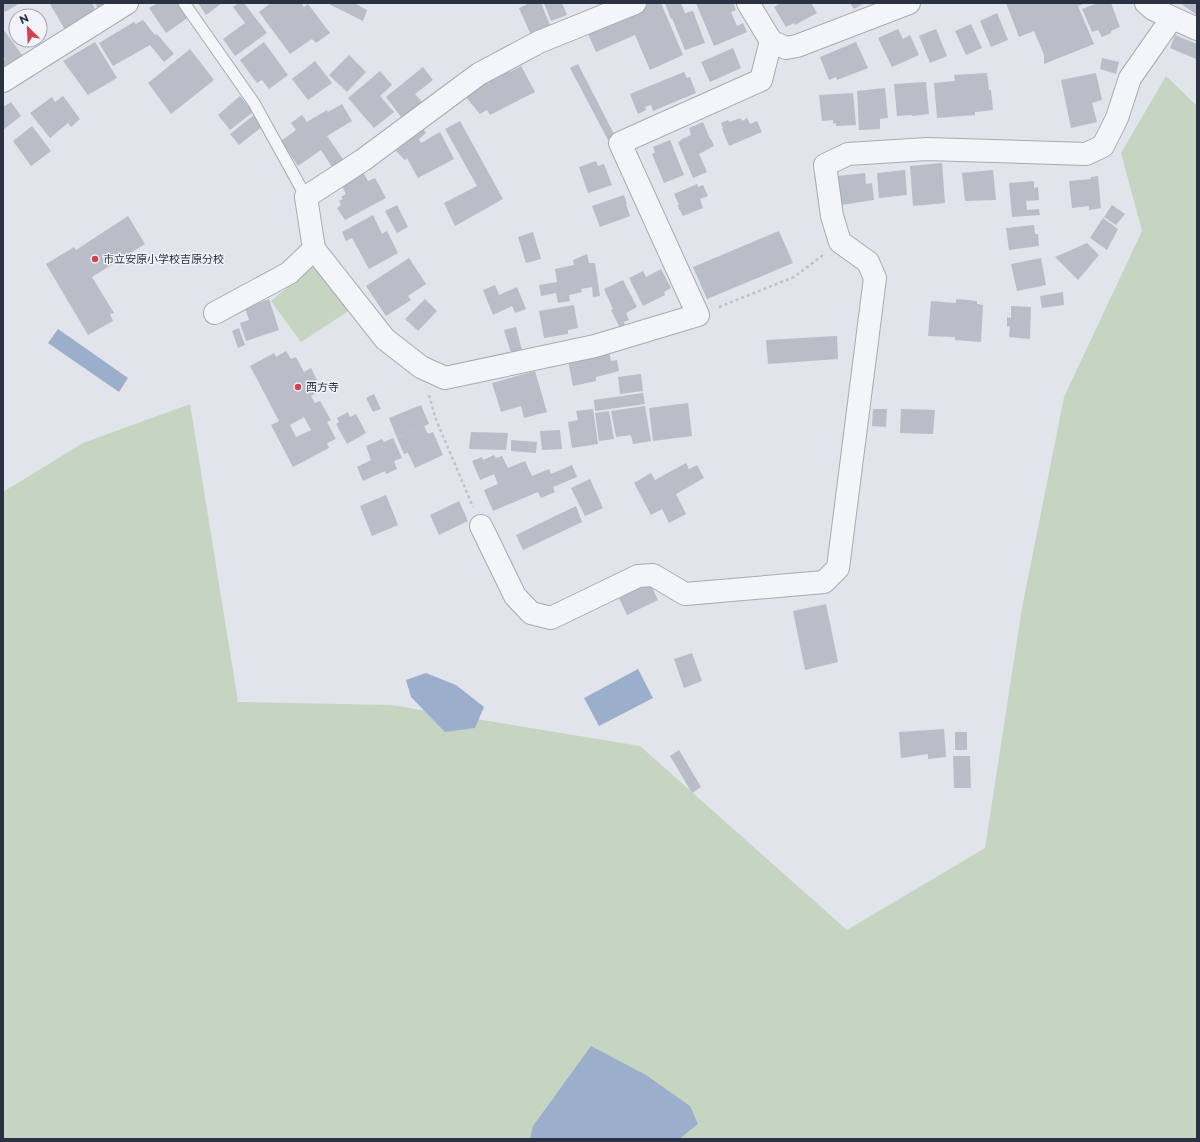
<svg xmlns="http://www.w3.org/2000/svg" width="1200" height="1142" viewBox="0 0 1200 1142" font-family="Montserrat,'Noto Sans JP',sans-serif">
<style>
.green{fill:#c5d5c2}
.water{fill:#9bafcc}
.building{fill:#b8bdc8;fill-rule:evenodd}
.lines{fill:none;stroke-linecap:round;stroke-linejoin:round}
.service-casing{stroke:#a6abb5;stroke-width:13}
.minor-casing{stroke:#a6abb5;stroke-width:24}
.tertiary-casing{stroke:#a6abb5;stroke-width:24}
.path{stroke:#bfc2c9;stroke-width:2.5;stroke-dasharray:3 3;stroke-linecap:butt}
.service{stroke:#f4f5f8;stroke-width:11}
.minor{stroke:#f4f5f8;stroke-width:22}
.tertiary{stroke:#f4f5f8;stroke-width:22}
.poi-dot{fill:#d4424e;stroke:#f1f3f8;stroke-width:1.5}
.labels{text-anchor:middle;stroke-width:3;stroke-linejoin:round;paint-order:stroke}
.poi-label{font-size:11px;fill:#293143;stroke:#f1f3f8;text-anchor:start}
</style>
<rect width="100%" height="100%" fill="#e1e4ea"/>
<g class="green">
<path d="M 1166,76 L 1197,106 L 1197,1139 L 3,1139 L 3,492 L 83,443 L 190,404 L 238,702 L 391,705 L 640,746 L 847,930 L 985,848 L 1022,608 L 1064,397 L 1142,231 L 1121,153 Z"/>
<path d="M 315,264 L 350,310 L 301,342 L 271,301 Z"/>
</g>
<g class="water">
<path d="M 58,329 L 128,378 L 119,392 L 48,343 Z"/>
<path d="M 638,669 L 653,698 L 599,726 L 584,698 Z"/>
<path d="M 426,673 L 456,685 L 484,707 L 475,728 L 445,732 L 411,697 L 406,680 Z"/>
<path d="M 591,1046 L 646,1075 L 690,1106 L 698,1124 L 679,1139 L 530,1139 L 533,1126 Z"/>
</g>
<g class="building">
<path d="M 3,3 L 20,3 L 5,12 L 3,8 Z"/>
<path d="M 51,3 L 92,3 L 101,22 L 70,38 L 50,4 Z"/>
<path d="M 95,3 L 111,3 L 101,14 Z"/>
<path d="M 158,3 L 178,3 L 189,17 L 166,33 L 149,8 Z"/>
<path d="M 198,3 L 222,3 L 206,15 Z"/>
<path d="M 239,3 L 244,3 L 267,33 L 235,56 L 223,39 L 245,23 L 233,7 Z"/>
<path d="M 271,3 L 301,3 L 304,7 L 308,4 L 330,33 L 316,43 L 312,39 L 290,54 L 259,12 Z"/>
<path d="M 327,3 L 354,3 L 367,10 L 363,21 Z"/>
<path d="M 530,3 L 541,3 L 550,25 L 530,33 L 519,8 Z"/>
<path d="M 544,3 L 562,3 L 567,15 L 551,21 Z"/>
<path d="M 651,3 L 661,3 L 683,55 L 650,70 L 635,35 L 596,52 L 584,25 Z"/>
<path d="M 665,3 L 681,3 L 685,13 L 693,11 L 705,43 L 685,50 L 672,18 L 671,19 Z"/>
<path d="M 696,3 L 733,3 L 736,10 L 731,12 L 737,26 L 743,23 L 747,32 L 714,46 Z"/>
<path d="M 781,3 L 811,3 L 817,13 L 795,25 L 794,23 L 786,27 L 774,7 Z"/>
<path d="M 850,3 L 865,3 L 854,9 Z"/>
<path d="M 1006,3 L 1086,3 L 1078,6 L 1094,44 L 1044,64 L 1044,55 L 1034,31 L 1019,37 Z"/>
<path d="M 1098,3 L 1111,3 L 1120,27 L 1111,31 L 1111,33 L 1102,37 L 1098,30 L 1092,32 L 1082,9 Z"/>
<path d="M 1180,3 L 1197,3 L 1197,15 Z"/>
<path d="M 997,13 L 1008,40 L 991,47 L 980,21 Z"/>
<path d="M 143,20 L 155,35 L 157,34 L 174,54 L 164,62 L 150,45 L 113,66 L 99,43 L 134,22 L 136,24 Z"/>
<path d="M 971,24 L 982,48 L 966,55 L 955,31 Z"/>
<path d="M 3,29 L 31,67 L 3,86 L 3,61 L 5,59 L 3,56 Z"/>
<path d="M 898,29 L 903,39 L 910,35 L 919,55 L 892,67 L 878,38 Z"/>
<path d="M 936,29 L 947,56 L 930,63 L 919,36 Z"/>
<path d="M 1175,35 L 1197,44 L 1196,59 L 1170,48 Z"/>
<path d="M 95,42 L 117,78 L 88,95 L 63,61 Z"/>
<path d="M 264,42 L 288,75 L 269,89 L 262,80 L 257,83 L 240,60 Z"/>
<path d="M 856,42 L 868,68 L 837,80 L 836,77 L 829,80 L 820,57 Z"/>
<path d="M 733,48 L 741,68 L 710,82 L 701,62 Z"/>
<path d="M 190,49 L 214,80 L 171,114 L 148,83 Z"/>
<path d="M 349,55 L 366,72 L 347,92 L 329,75 Z"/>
<path d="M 1102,58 L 1119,62 L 1116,74 L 1100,69 Z"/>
<path d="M 315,61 L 332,83 L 308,100 L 292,79 Z"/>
<path d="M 578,64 L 615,136 L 608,140 L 570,68 Z"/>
<path d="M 506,66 L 510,72 L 521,66 L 535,92 L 490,115 L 487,110 L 480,114 L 465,96 Z"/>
<path d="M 423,67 L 433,80 L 415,94 L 422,102 L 402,118 L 386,97 Z"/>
<path d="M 380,71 L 392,85 L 380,96 L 394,112 L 374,128 L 348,98 Z"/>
<path d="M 684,72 L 687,78 L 690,77 L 696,93 L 653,111 L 651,105 L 645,107 L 646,110 L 638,114 L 630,94 Z"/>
<path d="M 987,73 L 989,90 L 991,90 L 993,110 L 975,112 L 975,115 L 937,118 L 934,83 L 955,81 L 954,75 Z"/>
<path d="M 1096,73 L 1102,100 L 1092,103 L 1097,122 L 1071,128 L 1061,80 Z"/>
<path d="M 926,82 L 929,114 L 912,116 L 912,115 L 897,116 L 894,84 Z"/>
<path d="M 885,88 L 888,118 L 880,119 L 880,129 L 859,130 L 857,91 Z"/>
<path d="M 853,93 L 856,125 L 836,126 L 836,123 L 833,124 L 833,120 L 822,121 L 819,95 Z"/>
<path d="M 63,96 L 80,119 L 71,127 L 68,123 L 50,138 L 30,113 L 52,97 L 55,102 Z"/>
<path d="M 240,96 L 253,112 L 230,130 L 218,115 Z"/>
<path d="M 11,102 L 21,116 L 3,130 L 3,107 Z"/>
<path d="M 342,104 L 352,121 L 327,136 L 345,162 L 334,170 L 321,150 L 298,166 L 281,141 L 296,130 L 291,123 L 302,115 L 307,122 L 327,110 L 328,112 Z"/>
<path d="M 254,115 L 263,126 L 239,145 L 230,134 Z"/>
<path d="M 741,118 L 742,121 L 747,118 L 750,124 L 757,121 L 762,132 L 729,146 L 722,129 L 723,128 L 721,123 L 728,120 L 729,122 Z"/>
<path d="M 460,121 L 503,199 L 455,226 L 444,203 L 477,186 L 445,129 Z"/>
<path d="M 703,122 L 710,139 L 711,139 L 714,146 L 699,154 L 707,172 L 693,178 L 678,142 L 681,141 L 680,140 L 691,135 L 689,128 Z"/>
<path d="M 32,126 L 51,151 L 31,166 L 13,141 Z"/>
<path d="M 423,129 L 426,133 L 419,139 L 421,143 L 440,132 L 454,159 L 418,178 L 407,158 L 405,160 L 391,146 Z"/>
<path d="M 670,140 L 684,175 L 664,183 L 652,154 L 655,153 L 653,147 Z"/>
<path d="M 596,161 L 598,166 L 604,164 L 612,185 L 588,193 L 579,167 Z"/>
<path d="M 942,163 L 945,203 L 913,206 L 910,166 Z"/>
<path d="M 362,170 L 368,181 L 375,178 L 386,198 L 345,220 L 337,208 L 341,205 L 339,201 L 343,199 L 341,197 L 346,194 L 340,182 Z"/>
<path d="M 905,170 L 907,195 L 879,198 L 877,173 Z"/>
<path d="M 993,170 L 996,200 L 965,201 L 962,173 Z"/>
<path d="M 865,173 L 866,184 L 872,183 L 874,200 L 841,205 L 837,176 Z"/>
<path d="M 1098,176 L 1101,208 L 1089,210 L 1089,206 L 1072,208 L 1069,181 L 1091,179 L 1091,177 Z"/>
<path d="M 1034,181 L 1034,188 L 1038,187 L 1039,200 L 1026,201 L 1027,210 L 1039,209 L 1040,215 L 1012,217 L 1009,183 Z"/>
<path d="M 697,184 L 698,187 L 703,185 L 708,196 L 700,199 L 703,208 L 683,216 L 677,205 L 679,205 L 674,194 Z"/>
<path d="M 624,195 L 627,204 L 626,204 L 630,216 L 600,227 L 592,206 Z"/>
<path d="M 397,205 L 408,227 L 397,233 L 385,211 Z"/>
<path d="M 1112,205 L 1125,214 L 1116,225 L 1104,217 Z"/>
<path d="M 373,215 L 382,234 L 387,231 L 398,253 L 369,269 L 352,238 L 346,241 L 342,232 Z"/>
<path d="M 128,216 L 145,244 L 92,277 L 114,313 L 110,314 L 113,321 L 88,335 L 46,264 L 74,247 L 76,250 Z"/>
<path d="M 1103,218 L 1118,229 L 1107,250 L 1090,238 Z"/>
<path d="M 1034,225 L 1035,234 L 1038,234 L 1039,246 L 1009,250 L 1006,228 Z"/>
<path d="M 779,231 L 793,263 L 707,299 L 693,267 Z"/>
<path d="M 533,232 L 541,259 L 526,263 L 518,237 Z"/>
<path d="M 1087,243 L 1099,255 L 1078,280 L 1055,257 Z"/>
<path d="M 587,254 L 589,263 L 595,263 L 600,296 L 593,297 L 592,287 L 581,289 L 582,292 L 569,295 L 570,301 L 558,303 L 556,293 L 541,296 L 539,285 L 557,282 L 555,269 L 574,265 L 573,260 Z"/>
<path d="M 409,258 L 426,284 L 408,296 L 411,300 L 386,316 L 366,286 Z"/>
<path d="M 1041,258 L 1046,285 L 1017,291 L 1011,264 Z"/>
<path d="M 661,269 L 671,288 L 664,292 L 665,295 L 643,306 L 629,278 L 643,271 L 646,277 Z"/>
<path d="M 623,280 L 637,307 L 626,313 L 629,320 L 624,322 L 625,325 L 620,328 L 611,310 L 613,309 L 604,289 Z"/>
<path d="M 495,285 L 499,295 L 517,287 L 526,309 L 515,313 L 512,306 L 493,315 L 483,290 Z"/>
<path d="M 1063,292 L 1064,305 L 1042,308 L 1040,296 Z"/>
<path d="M 269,299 L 279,330 L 246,341 L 240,323 L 249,320 L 245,308 Z"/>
<path d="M 425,299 L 437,311 L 418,331 L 405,319 Z"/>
<path d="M 956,299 L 977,301 L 977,304 L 983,305 L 981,342 L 955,340 L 955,337 L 928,336 L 931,301 L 956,303 Z"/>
<path d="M 574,305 L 578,328 L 568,330 L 568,334 L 544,338 L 539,311 Z"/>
<path d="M 1011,306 L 1031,307 L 1030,339 L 1009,337 L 1010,326 L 1007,327 L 1007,317 L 1011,318 Z"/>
<path d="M 516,327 L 522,350 L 511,353 L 504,330 Z"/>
<path d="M 239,328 L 245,345 L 238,348 L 232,331 Z"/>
<path d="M 837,336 L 838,359 L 768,364 L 766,340 Z"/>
<path d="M 286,351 L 291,359 L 296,357 L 304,372 L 311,368 L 317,380 L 312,383 L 317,393 L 311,396 L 315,403 L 320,401 L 331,420 L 327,422 L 336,439 L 327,443 L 329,448 L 293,467 L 271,425 L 279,421 L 250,366 L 274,353 L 276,357 ZM 304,417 L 311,430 L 296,437 L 290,425 Z"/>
<path d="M 609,351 L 611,361 L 617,360 L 619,371 L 596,377 L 596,381 L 573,386 L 567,356 Z"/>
<path d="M 535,371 L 547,412 L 524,418 L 521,406 L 501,412 L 492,383 Z"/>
<path d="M 641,374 L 643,391 L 620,394 L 618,377 Z"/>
<path d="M 643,393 L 645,404 L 595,411 L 594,400 Z"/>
<path d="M 374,394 L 381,409 L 373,412 L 366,398 Z"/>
<path d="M 688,403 L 692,436 L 653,441 L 649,408 Z"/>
<path d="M 421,405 L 429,424 L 397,438 L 389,418 Z"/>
<path d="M 645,406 L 651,441 L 633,444 L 631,435 L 616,437 L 611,411 Z"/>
<path d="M 593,409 L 598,444 L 572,448 L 568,422 L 578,420 L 576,411 Z"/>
<path d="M 873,409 L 887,409 L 886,427 L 872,426 Z"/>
<path d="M 901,409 L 935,410 L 933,434 L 900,433 Z"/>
<path d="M 609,411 L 614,439 L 599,441 L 595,413 Z"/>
<path d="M 348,412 L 350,417 L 356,414 L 366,433 L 347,444 L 336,424 L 339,422 L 337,418 Z"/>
<path d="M 424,426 L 428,434 L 433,432 L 443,455 L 415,468 L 408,453 L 404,454 L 397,438 Z"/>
<path d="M 560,430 L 562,449 L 542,450 L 540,431 Z"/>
<path d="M 471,432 L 508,433 L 506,450 L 469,449 Z"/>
<path d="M 393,438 L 402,458 L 394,461 L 397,469 L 386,474 L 385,471 L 363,481 L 357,467 L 371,460 L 366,446 L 382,439 L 384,442 Z"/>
<path d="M 511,440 L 537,442 L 536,453 L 511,451 Z"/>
<path d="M 494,455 L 496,458 L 502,456 L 508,468 L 525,461 L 532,476 L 549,469 L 551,474 L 572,465 L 577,477 L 553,487 L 555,492 L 541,498 L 538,492 L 493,511 L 484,490 L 498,484 L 494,474 L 480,480 L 472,461 L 482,457 L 483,460 Z"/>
<path d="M 686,463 L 689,469 L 697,465 L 704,478 L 676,494 L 686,514 L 669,523 L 662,509 L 651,515 L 634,483 L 651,473 L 655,480 Z"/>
<path d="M 590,479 L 603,508 L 585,516 L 571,488 Z"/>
<path d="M 386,495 L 398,525 L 372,536 L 360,506 Z"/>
<path d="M 459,501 L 468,521 L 439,535 L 430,515 Z"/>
<path d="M 576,506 L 582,522 L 523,550 L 516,535 Z"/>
<path d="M 650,583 L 658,600 L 627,615 L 619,598 Z"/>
<path d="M 826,604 L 838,662 L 805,670 L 793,611 Z"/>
<path d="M 692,653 L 702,681 L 684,688 L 674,659 Z"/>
<path d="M 944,729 L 946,757 L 928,759 L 928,754 L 901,758 L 899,732 Z"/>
<rect x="955" y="732" width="12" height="18"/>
<path d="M 679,750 L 701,787 L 692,793 L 670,756 Z"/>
<path d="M 953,756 L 970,756 L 971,788 L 954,788 Z"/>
</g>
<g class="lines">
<g class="service-casing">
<path id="service" d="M 184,3 L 254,103 L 306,197"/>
</g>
<g class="minor-casing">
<g id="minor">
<path d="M 748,3 L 771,41 L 786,48 L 797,46 L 909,3"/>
<path d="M 3,81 L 127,3"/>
<path d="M 314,249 L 385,339 L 421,367 L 445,378 L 595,346 L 698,315 L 620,143 L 761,80 L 771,41"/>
<path d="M 215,313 L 289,273 L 314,249 L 306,197 L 363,160 L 479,74 L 539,42 L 635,3"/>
<path d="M 481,526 L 515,596 L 531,613 L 551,618 L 638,576 L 653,575 L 685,594 L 824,582 L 838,568 L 875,278 L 868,262 L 840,242 L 832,216 L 825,165 L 848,154 L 927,149 L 1086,154 L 1103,146 L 1117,118 L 1130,78 L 1172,18"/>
</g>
</g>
<g class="tertiary-casing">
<path id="tertiary" d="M 1146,3 L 1153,9 L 1197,29"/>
</g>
<g class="path">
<path d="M 719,307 L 794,277 L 823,255"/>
<path d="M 429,395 L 435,417 L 473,507"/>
</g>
<use href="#service" class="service"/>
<use href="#minor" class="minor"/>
<use href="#tertiary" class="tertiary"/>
</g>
<g class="poi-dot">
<circle cx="95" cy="259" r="4"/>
<circle cx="298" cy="387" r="4"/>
</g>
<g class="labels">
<g class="poi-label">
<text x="103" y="263">市立安原小学校吉原分校</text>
<text x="306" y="391">西方寺</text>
</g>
</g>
<rect width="1200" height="1142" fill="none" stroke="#293143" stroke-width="8"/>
<g transform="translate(28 28) rotate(336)"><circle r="19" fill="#f1f3f8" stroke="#a1a5b0"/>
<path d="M0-3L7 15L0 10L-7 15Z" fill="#d4424e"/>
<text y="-6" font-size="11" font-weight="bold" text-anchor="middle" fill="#293143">N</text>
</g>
</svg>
